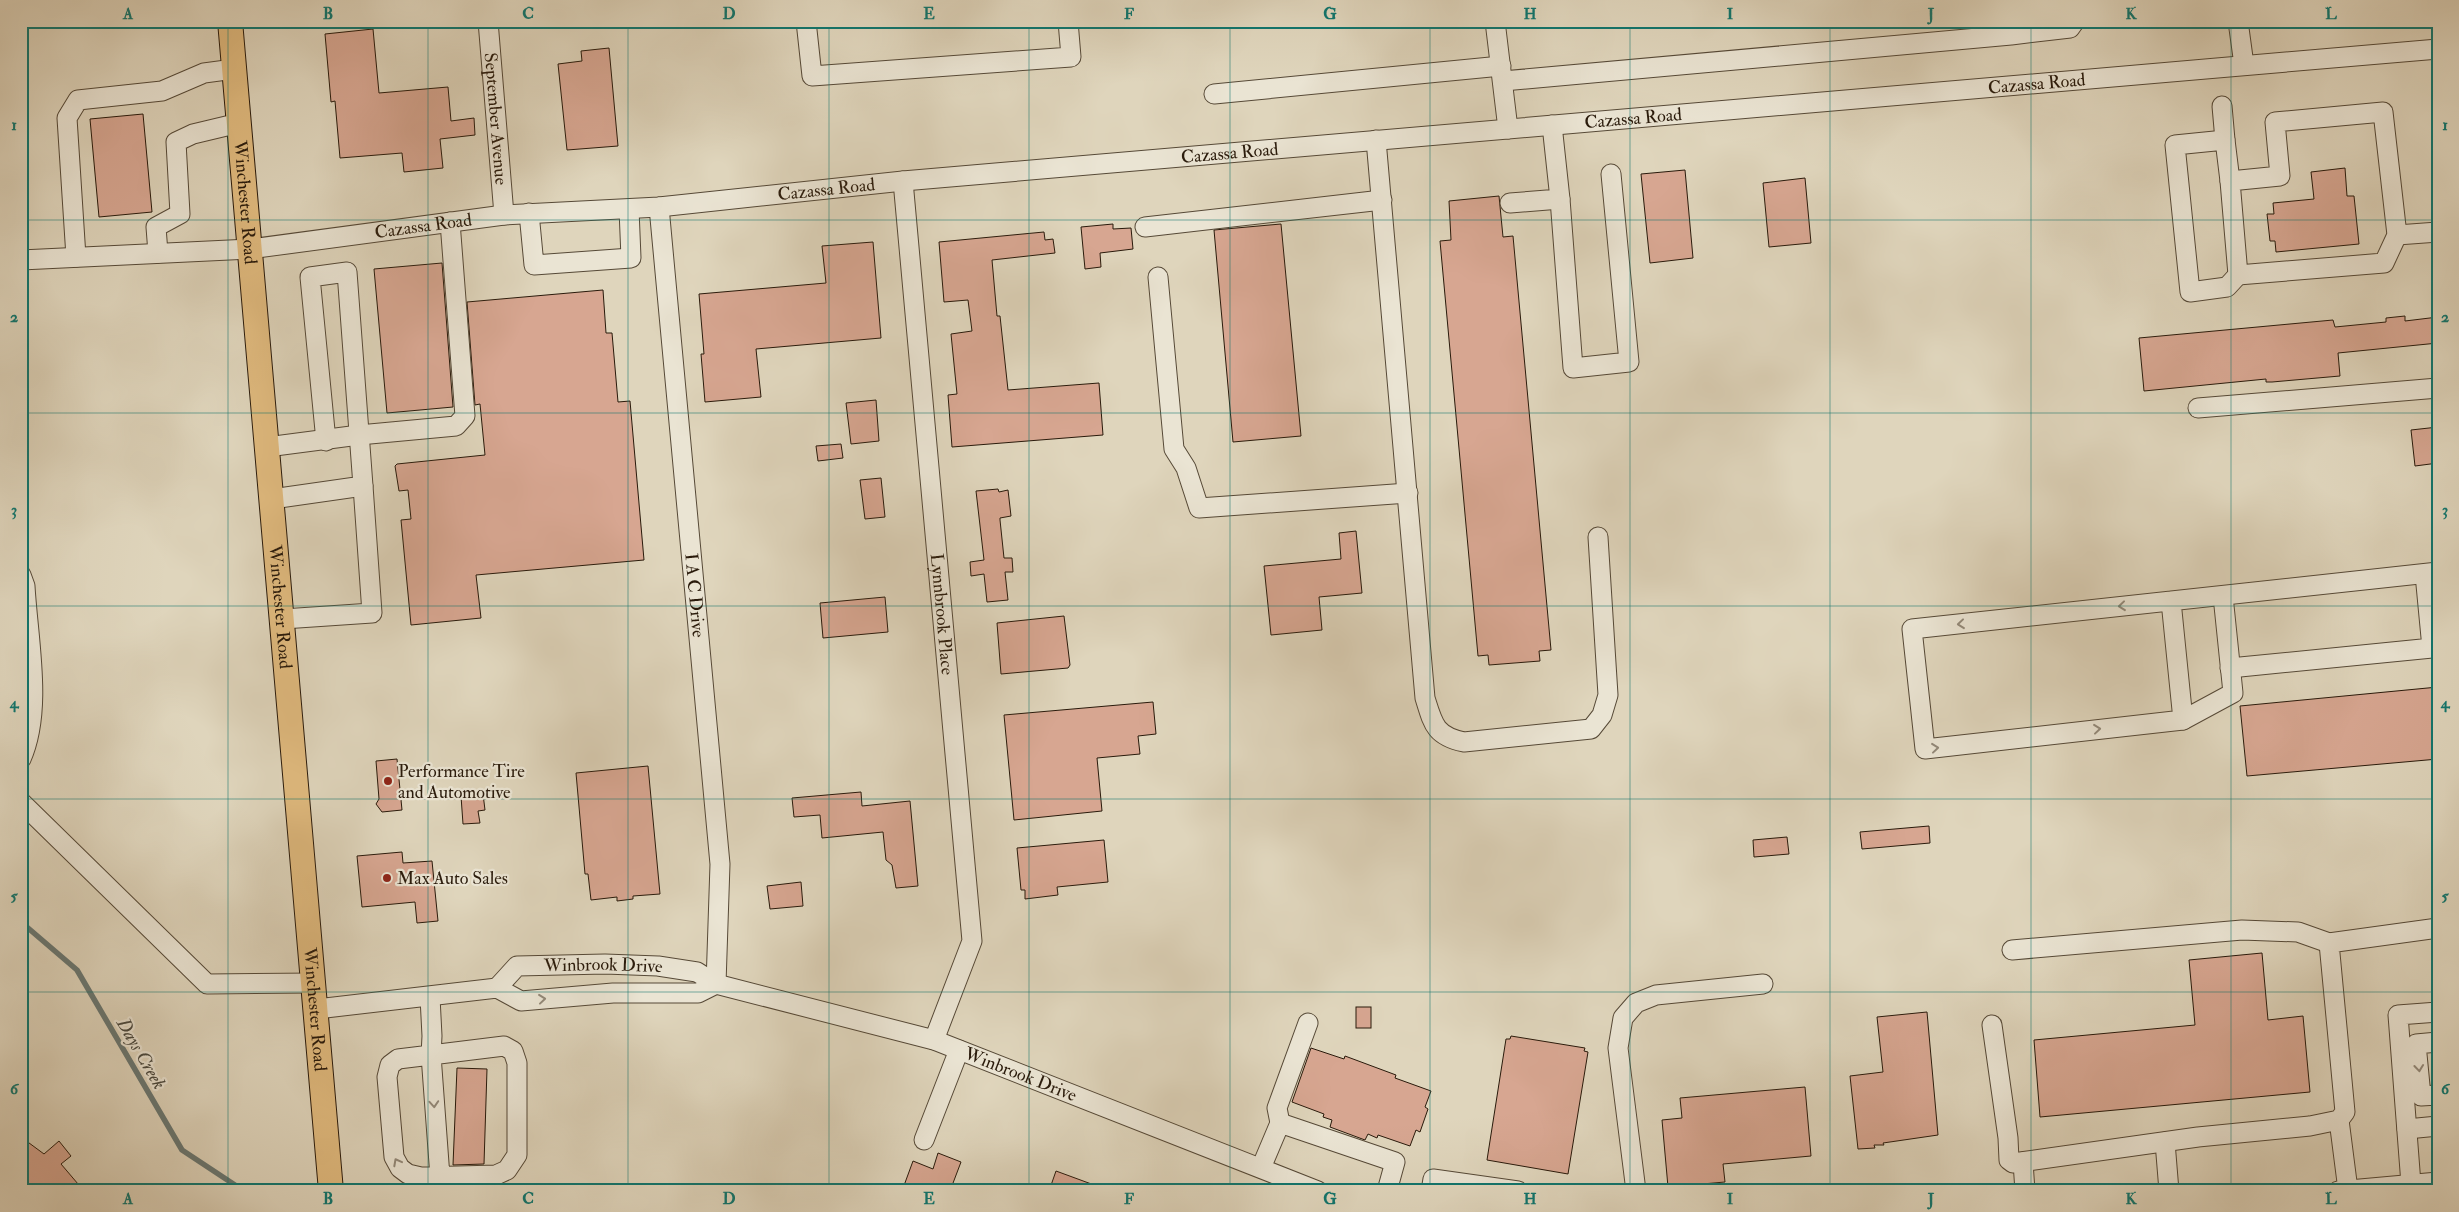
<svg xmlns="http://www.w3.org/2000/svg" width="2459" height="1212" viewBox="0 0 2459 1212" font-family="'IM FELL Double Pica',serif">
<style>
.lines{fill:none;stroke-linecap:round;stroke-linejoin:round}
.stream{stroke:#6a7873;stroke-width:5.5}
.building{fill:#d7a691;stroke:#291a0b}
.minor-casing{stroke:#564937;stroke-width:21}
.major-casing{stroke:#291a0b;stroke-width:26}
.minor{stroke:#eae4d3;stroke-width:19}
.major{stroke:#e0ba7e;stroke-width:24}
.oneway{stroke:#938979}
.grid{fill:none;stroke:#0f766e;stroke-width:1;stroke-opacity:0.55}
.poi-dot{fill:#8f2418;stroke:#eae4d3;stroke-width:2}
.labels{text-anchor:middle;stroke-width:4.5;stroke-linejoin:round;paint-order:stroke}
.street-label{font-size:18px;fill:#291a0b;stroke:#eae4d3}
.poi-label{font-size:18px;fill:#291a0b;stroke:#eae4d3;text-anchor:start}
.water-label{font-size:19px;font-style:italic;fill:#4a493f;stroke:#eae4d3}
.neatline{fill:none;stroke:#0f766e;stroke-width:2}
.grid-label{font-size:16px;text-anchor:middle;font-weight:bold;fill:#0f766e}
</style>
<rect width="100%" height="100%" fill="#dfd5bc"/>
<filter id="stains"><feTurbulence type="fractalNoise" baseFrequency=".004" numOctaves="4"/><feColorMatrix values="0 0 0 0 .2 0 0 0 0 .09 0 0 0 0 .02 0 0 0 .5 -.17"/></filter>
<radialGradient id="worn" r=".72"><stop offset=".6" stop-color="#630" stop-opacity="0"/><stop offset="1" stop-color="#630" stop-opacity=".3"/></radialGradient>
<g class="lines">
<path class="stream" d="M 21,922 L 77,970 L 182,1150 L 244,1191"/>
</g>
<g class="building">
<path d="M 373,29 L 379,93 L 448,87 L 451,121 L 474,118 L 475,135 L 440,139 L 443,168 L 404,172 L 402,153 L 340,158 L 335,101 L 331,102 L 325,34 Z"/>
<path d="M 609,48 L 618,146 L 567,150 L 558,64 L 582,61 L 581,51 Z"/>
<path d="M 143,114 L 152,212 L 99,217 L 90,119 Z"/>
<path d="M 2345,168 L 2347,196 L 2354,196 L 2359,244 L 2276,252 L 2275,241 L 2270,241 L 2267,214 L 2274,214 L 2273,203 L 2314,199 L 2311,172 Z"/>
<path d="M 1685,170 L 1693,258 L 1650,263 L 1641,174 Z"/>
<path d="M 1805,178 L 1811,243 L 1769,247 L 1763,183 Z"/>
<path d="M 1499,196 L 1503,237 L 1513,236 L 1551,650 L 1539,651 L 1540,661 L 1489,665 L 1488,655 L 1478,656 L 1440,241 L 1451,240 L 1449,201 Z"/>
<path d="M 1113,224 L 1113,229 L 1131,228 L 1133,249 L 1100,253 L 1101,267 L 1085,269 L 1081,227 Z"/>
<path d="M 1281,224 L 1301,436 L 1233,442 L 1214,230 Z"/>
<path d="M 1044,232 L 1045,240 L 1053,239 L 1055,253 L 992,260 L 997,316 L 1000,316 L 1008,390 L 1099,383 L 1103,435 L 952,447 L 948,395 L 957,394 L 951,334 L 972,331 L 968,300 L 944,302 L 939,242 Z"/>
<path d="M 873,242 L 881,338 L 756,349 L 761,397 L 705,402 L 701,354 L 704,354 L 699,294 L 826,283 L 822,246 Z"/>
<path d="M 442,263 L 453,407 L 387,413 L 374,269 Z"/>
<path d="M 603,290 L 606,333 L 612,333 L 618,402 L 630,401 L 644,560 L 476,575 L 481,618 L 411,625 L 401,520 L 411,519 L 408,490 L 399,491 L 395,466 L 397,464 L 485,455 L 480,404 L 475,405 L 467,302 Z"/>
<path d="M 2405,316 L 2405,321 L 2438,317 L 2438,343 L 2338,353 L 2340,376 L 2272,382 L 2266,382 L 2266,379 L 2144,391 L 2139,338 L 2333,320 L 2335,327 L 2386,322 L 2386,318 Z"/>
<path d="M 876,400 L 879,441 L 851,444 L 846,403 Z"/>
<path d="M 2438,427 L 2438,463 L 2415,466 L 2411,430 Z"/>
<path d="M 841,444 L 843,458 L 818,461 L 816,446 Z"/>
<path d="M 881,478 L 885,517 L 865,519 L 860,480 Z"/>
<path d="M 998,489 L 999,492 L 1008,490 L 1011,516 L 1000,518 L 1000,520 L 1004,558 L 1012,558 L 1013,572 L 1005,572 L 1008,600 L 987,602 L 984,574 L 971,576 L 970,562 L 984,560 L 976,491 Z"/>
<path d="M 1356,531 L 1362,593 L 1319,597 L 1322,630 L 1271,635 L 1264,566 L 1341,559 L 1339,533 Z"/>
<path d="M 885,597 L 888,632 L 823,638 L 820,603 Z"/>
<path d="M 1064,616 L 1070,665 L 1068,668 L 1001,674 L 997,623 Z"/>
<path d="M 2438,687 L 2438,759 L 2247,776 L 2240,706 Z"/>
<path d="M 1153,702 L 1156,734 L 1138,736 L 1140,754 L 1097,758 L 1102,811 L 1014,820 L 1004,715 Z"/>
<path d="M 397,759 L 402,810 L 382,812 L 376,804 L 379,799 L 376,761 Z"/>
<path d="M 648,766 L 660,894 L 633,896 L 633,899 L 617,901 L 617,897 L 591,900 L 588,874 L 585,874 L 576,773 Z"/>
<path d="M 861,792 L 862,806 L 910,801 L 918,886 L 896,888 L 892,865 L 886,860 L 883,832 L 822,838 L 820,815 L 794,817 L 792,798 Z"/>
<path d="M 483,794 L 485,810 L 478,811 L 480,823 L 463,824 L 461,796 Z"/>
<path d="M 1929,826 L 1930,843 L 1862,849 L 1860,832 Z"/>
<path d="M 1787,837 L 1789,854 L 1754,857 L 1753,840 Z"/>
<path d="M 1104,840 L 1108,882 L 1057,887 L 1058,895 L 1025,899 L 1025,890 L 1021,890 L 1017,848 Z"/>
<path d="M 402,852 L 403,863 L 432,861 L 438,921 L 417,923 L 415,902 L 362,907 L 357,856 Z"/>
<path d="M 801,882 L 803,906 L 770,909 L 767,886 Z"/>
<path d="M 2262,953 L 2268,1020 L 2303,1016 L 2310,1092 L 2040,1117 L 2034,1040 L 2195,1025 L 2189,960 Z"/>
<rect x="1356" y="1007" width="15" height="21"/>
<path d="M 1927,1012 L 1938,1135 L 1883,1143 L 1884,1145 L 1874,1145 L 1875,1148 L 1858,1149 L 1850,1076 L 1883,1072 L 1877,1017 Z"/>
<path d="M 1511,1036 L 1585,1048 L 1584,1051 L 1588,1052 L 1568,1174 L 1487,1160 L 1506,1039 L 1510,1039 Z"/>
<path d="M 1311,1048 L 1344,1059 L 1345,1056 L 1396,1075 L 1395,1078 L 1431,1091 L 1425,1107 L 1428,1109 L 1420,1132 L 1416,1130 L 1410,1146 L 1378,1135 L 1377,1138 L 1368,1134 L 1365,1140 L 1330,1127 L 1332,1120 L 1323,1117 L 1324,1114 L 1292,1102 Z"/>
<path d="M 457,1068 L 487,1069 L 484,1164 L 453,1165 Z"/>
<path d="M 1805,1087 L 1811,1156 L 1723,1164 L 1725,1182 L 1668,1187 L 1662,1120 L 1682,1118 L 1680,1098 Z"/>
<path d="M 21,1137 L 44,1154 L 59,1141 L 71,1156 L 61,1164 L 84,1191 L 35,1191 L 21,1174 Z"/>
<path d="M 938,1153 L 961,1162 L 950,1191 L 902,1191 L 913,1161 L 933,1169 Z"/>
<path d="M 1056,1171 L 1105,1189 L 1105,1191 L 1049,1191 Z"/>
</g>
<g class="lines">
<g class="minor-casing">
<g id="minor">
<path id="s1" d="M 488,21 L 504,215"/>
<path d="M 806,21 L 812,76 L 1071,57 L 1068,21"/>
<path d="M 1495,21 L 1508,129"/>
<path d="M 2238,21 L 2244,65"/>
<path d="M 1503,81 L 2011,35 L 2070,28 L 2075,21"/>
<path d="M 1214,94 L 1501,66"/>
<path d="M 2222,106 L 2225,140"/>
<path d="M 2383,112 L 2397,235 L 2384,263 L 2238,275 L 2230,181 L 2280,176 L 2275,122 Z"/>
<path d="M 1376,140 L 1425,698 C 1433,724 1435,736 1464,742 L 1591,729 L 1602,715 L 1608,695 L 1598,537"/>
<path id="s2" d="M 903,181 L 972,941 L 934,1040"/>
<path d="M 2230,181 L 2225,140 L 2175,145 L 2190,292 L 2227,287 L 2238,275"/>
<path d="M 1560,199 L 1573,368 L 1629,362 L 1611,174"/>
<path d="M 1510,203 L 1560,199 L 1552,125"/>
<path id="s3" d="M 659,207 L 720,864 L 716,984"/>
<path d="M 529,213 L 534,265 L 631,258 L 629,209"/>
<path d="M 1145,227 L 1382,200"/>
<path d="M 2397,235 L 2438,232"/>
<path d="M 158,253 L 156,227 L 180,214 L 176,142 L 193,134 L 239,123"/>
<path d="M 76,257 L 67,118 L 78,100 L 162,91 L 204,73 L 234,69"/>
<path id="s4" d="M 21,260 L 250,249 L 504,215 L 659,207 L 903,181 L 2438,49"/>
<path d="M 1158,277 L 1174,449 L 1186,468 L 1199,508 L 1408,493"/>
<path d="M 2198,408 L 2438,388"/>
<path d="M 267,447 L 359,435 L 456,426 L 465,416 L 450,222"/>
<path d="M 272,499 L 363,486 L 347,272 L 310,277 L 326,441"/>
<path d="M 21,575 L 25,586 C 28,640 43,710 21,759"/>
<path d="M 2171,601 L 2183,720 L 1925,749 L 1912,629 L 2438,572"/>
<path d="M 283,619 L 372,613 L 363,486"/>
<path d="M 2230,668 L 2432,648 L 2425,574"/>
<path d="M 2183,720 L 2233,693 L 2223,596"/>
<path d="M 21,802 L 207,984 L 315,983"/>
<path d="M 2012,950 L 2242,930 L 2298,932 L 2329,943"/>
<path id="s5" d="M 497,988 L 517,966 L 605,964 L 658,966 L 697,972 L 716,984 L 934,1040 L 1318,1191"/>
<path d="M 430,997 L 432,1036 L 431,1055 L 504,1046 L 513,1051 L 517,1063 L 517,1155 L 507,1170 L 496,1175 L 421,1177 L 408,1174 L 400,1168 L 394,1157 L 387,1077 L 390,1065 L 398,1059 L 431,1055 L 440,1177"/>
<path d="M 317,1009 L 497,988 L 521,1001 L 613,993 L 698,993 L 716,984"/>
<path d="M 1992,1025 L 2008,1138 L 2009,1160 L 2013,1163 L 2198,1137 L 2310,1126 L 2339,1120 L 2345,1112 L 2329,943 L 2438,928"/>
<path d="M 2438,1042 L 2416,1044 L 2421,1096 L 2438,1095"/>
<path d="M 2339,1120 L 2348,1190"/>
<path d="M 1280,1123 L 1277,1108 L 1308,1023"/>
<path d="M 2407,1129 L 2438,1126"/>
<path d="M 924,1140 L 959,1050"/>
<path d="M 2165,1142 L 2169,1191"/>
<path d="M 2023,1162 L 2025,1191"/>
<path d="M 1261,1168 L 1280,1123 L 1395,1162 L 1387,1191"/>
<path d="M 2411,1184 L 2398,1015 L 2438,1012"/>
<path d="M 1431,1191 L 1433,1179 L 1518,1191"/>
<path d="M 1636,1191 L 1618,1048 L 1623,1018 L 1636,1003 L 1656,995 L 1763,984"/>
<path d="M 2338,1191 L 2438,1182"/>
</g>
</g>
<g class="major-casing">
<g id="major">
<path id="s6" d="M 230,21 L 331,1191"/>
</g>
</g>
<use href="#minor" class="minor"/>
<use href="#major" class="major"/>
</g>
<defs><path id="oneway-chevron" d="M-2-3.5L2.5 0L-2 3.5" fill="none" stroke-width="1.6" stroke-linecap="round" stroke-linejoin="round" transform="scale(1.25)"/></defs>
<g class="oneway">
<use href="#oneway-chevron" transform="translate(2122 606) rotate(174)"/>
<use href="#oneway-chevron" transform="translate(1961 624) rotate(174)"/>
<use href="#oneway-chevron" transform="translate(2097 729) rotate(-6)"/>
<use href="#oneway-chevron" transform="translate(1935 748) rotate(-6)"/>
<use href="#oneway-chevron" transform="translate(542 999) rotate(-6)"/>
<use href="#oneway-chevron" transform="translate(2419 1068) rotate(84)"/>
<use href="#oneway-chevron" transform="translate(434 1104) rotate(86)"/>
<use href="#oneway-chevron" transform="translate(397 1162) rotate(-118)"/>
</g>
<path class="grid" d="M 228,21 L 228,1191M 428,21 L 428,1191M 628,21 L 628,1191M 829,21 L 829,1191M 1029,21 L 1029,1191M 1230,21 L 1230,1191M 1430,21 L 1430,1191M 1630,21 L 1630,1191M 1830,21 L 1830,1191M 2031,21 L 2031,1191M 2231,21 L 2231,1191M 21,220 L 2438,220M 21,413 L 2438,413M 21,606 L 2438,606M 21,799 L 2438,799M 21,992 L 2438,992"/>
<g class="poi-dot">
<circle cx="388" cy="781" r="5"/>
<circle cx="387" cy="878" r="5"/>
</g>
<g class="labels">
<g class="street-label">
<text dy="6" stroke="none"><textPath href="#s4" startOffset="2024">Cazassa Road</textPath></text>
<text dy="6" stroke="none"><textPath href="#s1" startOffset="98">September Avenue</textPath></text>
<text dy="6" stroke="none"><textPath href="#s4" startOffset="1619">Cazassa Road</textPath></text>
<text dy="6" stroke="none"><textPath href="#s4" startOffset="1214">Cazassa Road</textPath></text>
<text dy="6" stroke="none"><textPath href="#s4" startOffset="809">Cazassa Road</textPath></text>
<text dy="6" stroke="none"><textPath href="#s6" startOffset="182">Winchester Road</textPath></text>
<text dy="6" stroke="none"><textPath href="#s4" startOffset="404">Cazassa Road</textPath></text>
<text dy="6" stroke="none"><textPath href="#s3" startOffset="390">I A C Drive</textPath></text>
<text dy="6" stroke="none"><textPath href="#s6" startOffset="588">Winchester Road</textPath></text>
<text dy="6" stroke="none"><textPath href="#s2" startOffset="435">Lynnbrook Place</textPath></text>
<text dy="6" stroke="none"><textPath href="#s5" startOffset="116">Winbrook Drive</textPath></text>
<text dy="6" stroke="none"><textPath href="#s6" startOffset="992">Winchester Road</textPath></text>
<text dy="6" stroke="none"><textPath href="#s5" startOffset="551">Winbrook Drive</textPath></text>
</g>
<g class="poi-label">
<text x="398" y="777">Performance Tire<tspan x="398" dy="21">and Automotive</tspan></text>
<text x="397" y="884">Max Auto Sales</text>
</g>
<g class="water-label">
<text transform="translate(142 1053) rotate(60)" y="7">Days Creek</text>
</g>
</g>
<rect width="2459" height="1212" fill="none" stroke="#dfd5bc" stroke-width="55"/>
<rect x="28" y="28" width="2404" height="1156" class="neatline"/>
<g class="grid-label">
<text x="128" y="19">A</text>
<text x="328" y="19">B</text>
<text x="528" y="19">C</text>
<text x="729" y="19">D</text>
<text x="929" y="19">E</text>
<text x="1129" y="19">F</text>
<text x="1330" y="19">G</text>
<text x="1530" y="19">H</text>
<text x="1730" y="19">I</text>
<text x="1931" y="19">J</text>
<text x="2131" y="19">K</text>
<text x="2331" y="19">L</text>
<text x="14" y="130">1</text>
<text x="2445" y="130">1</text>
<text x="14" y="322">2</text>
<text x="2445" y="322">2</text>
<text x="14" y="515">3</text>
<text x="2445" y="515">3</text>
<text x="14" y="708">4</text>
<text x="2445" y="708">4</text>
<text x="14" y="901">5</text>
<text x="2445" y="901">5</text>
<text x="14" y="1094">6</text>
<text x="2445" y="1094">6</text>
<text x="128" y="1204">A</text>
<text x="328" y="1204">B</text>
<text x="528" y="1204">C</text>
<text x="729" y="1204">D</text>
<text x="929" y="1204">E</text>
<text x="1129" y="1204">F</text>
<text x="1330" y="1204">G</text>
<text x="1530" y="1204">H</text>
<text x="1730" y="1204">I</text>
<text x="1931" y="1204">J</text>
<text x="2131" y="1204">K</text>
<text x="2331" y="1204">L</text>
</g>
<rect width="100%" height="100%" filter="url(#stains)"/>
<rect width="100%" height="100%" fill="url(#worn)"/>
</svg>
